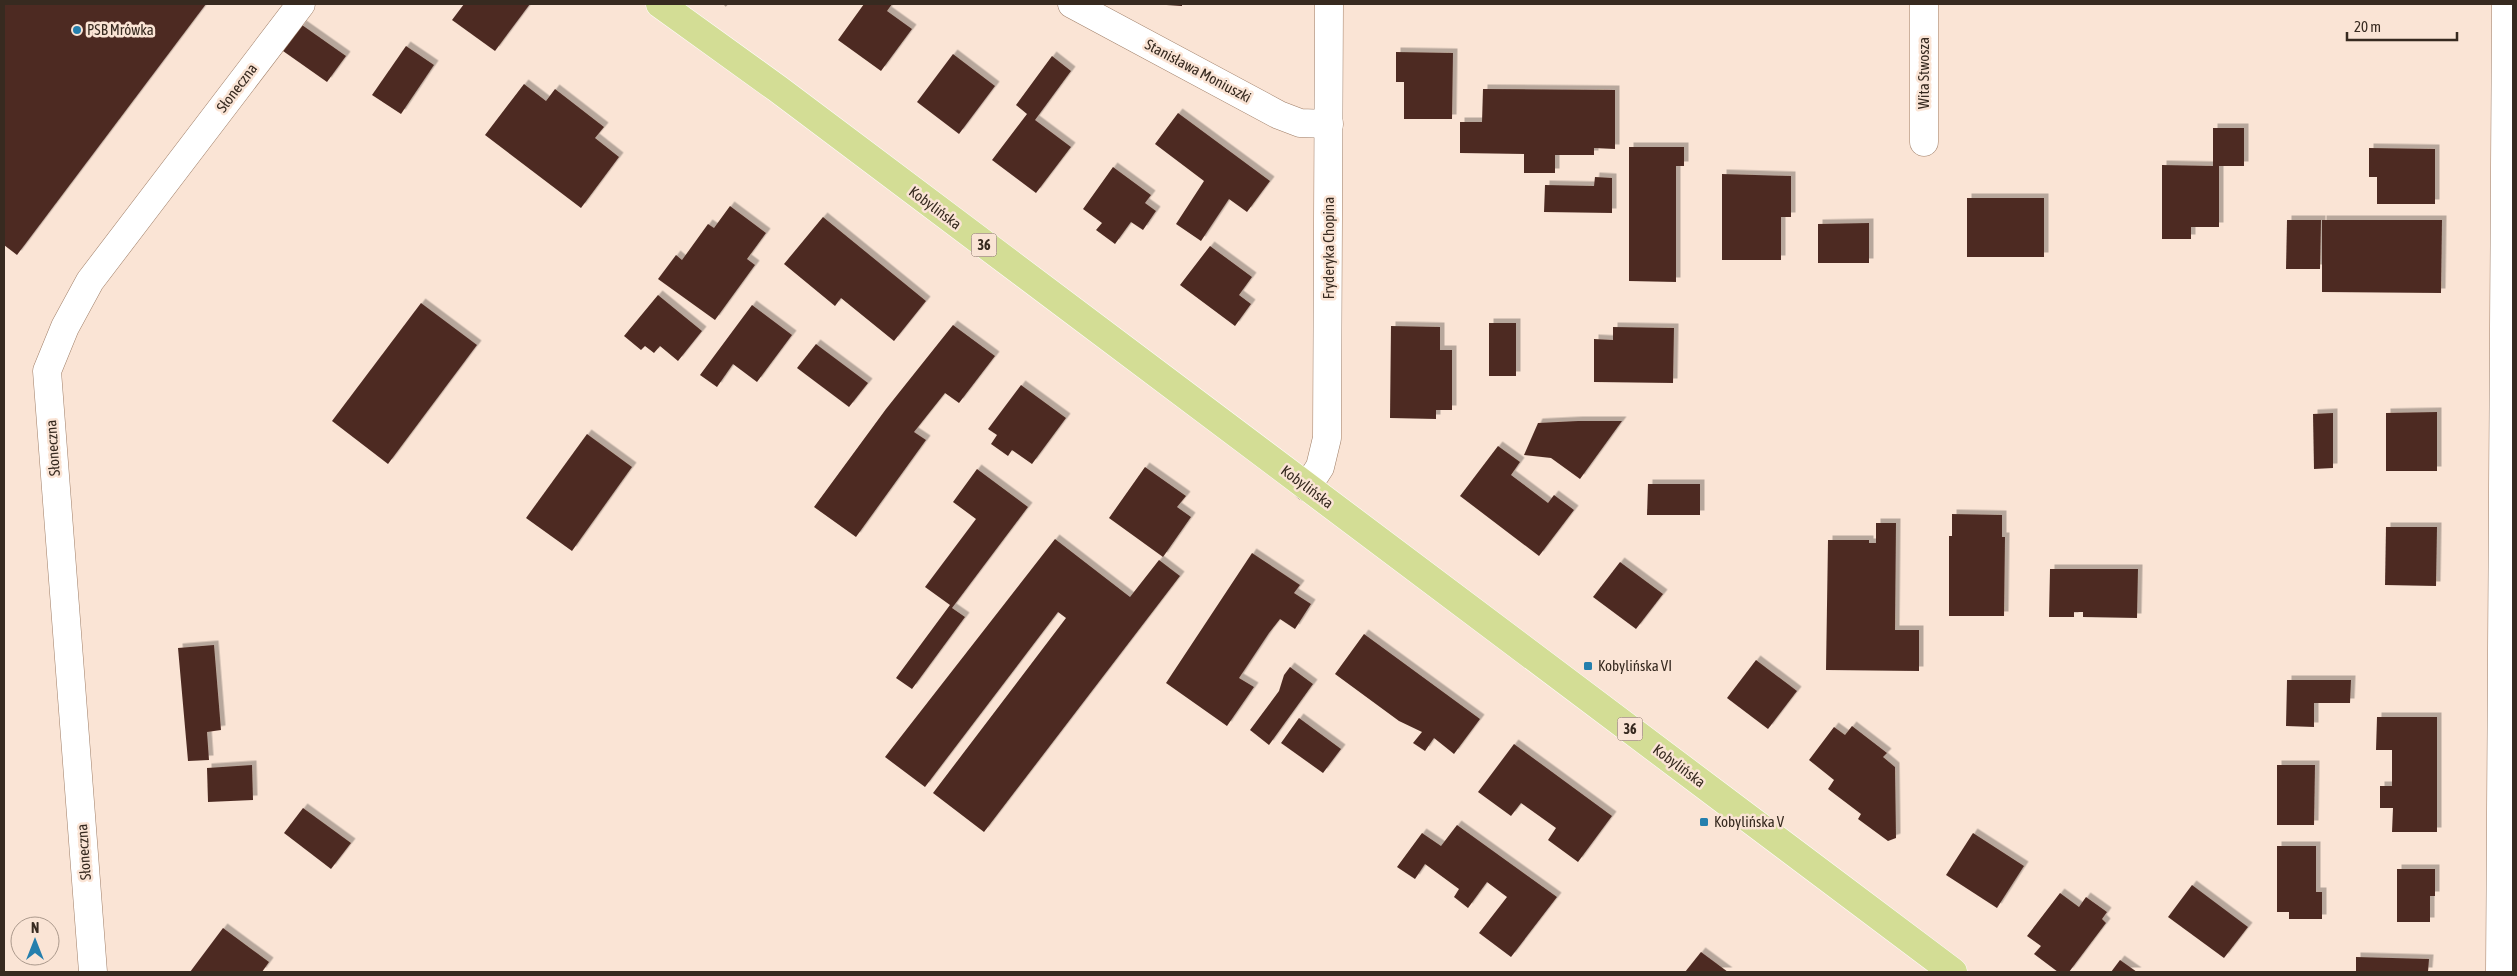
<svg xmlns="http://www.w3.org/2000/svg" width="2517" height="976" viewBox="0 0 2517 976" font-family="'Asap Condensed',sans-serif">
<style>
.building{fill:#4e2c23;filter:url(#shadow)}
.lines{fill:none;stroke-linecap:round;stroke-linejoin:round}
.minor-casing{stroke:#9f7e67;stroke-width:29}
.tertiary-casing{stroke:#9f7e67;stroke-width:29}
.primary-casing{stroke:#fff;stroke-width:29}
.path{stroke:#b3a093;stroke-width:3;stroke-dasharray:2.5 2.5;stroke-linecap:butt}
.minor{stroke:#fff;stroke-width:28}
.tertiary{stroke:#fff;stroke-width:28}
.primary{stroke:#d3dd95;stroke-width:28}
.poi-dot{fill:#257fad;stroke:#fae4d5;stroke-width:2}
.labels{text-anchor:middle;stroke-width:5;stroke-linejoin:round;paint-order:stroke}
.shield{fill:#fae4d5;stroke:#726256;stroke-width:1}
.shield-label{font-size:14px;font-weight:bold;fill:#372a20}
.poi-label{font-size:15px;fill:#372a20;stroke:#fae4d5;text-anchor:start}
.street-label{font-size:15px;fill:#372a20;stroke:#fae4d5}
</style>
<defs>
<filter id="shadow"><feDropShadow dx="4.5" dy="-4.5" stdDeviation="0" flood-color="#0004"/></filter>
</defs>
<rect width="100%" height="100%" fill="#fae4d5"/>
<g class="building">
<path d="M 4,4 L 206,4 L 17,255 L 4,245 Z"/>
<path d="M 464,4 L 530,4 L 495,51 L 452,20 Z"/>
<path d="M 864,4 L 892,4 L 887,11 L 912,29 L 881,71 L 838,40 Z"/>
<path d="M 1151,4 L 1182,4 L 1182,6 Z"/>
<path d="M 302,25 L 346,56 L 327,82 L 283,51 Z"/>
<path d="M 406,46 L 434,65 L 401,114 L 372,95 Z"/>
<path d="M 1396,52 L 1453,53 L 1452,119 L 1404,119 L 1404,82 L 1396,82 Z"/>
<path d="M 953,54 L 995,86 L 959,134 L 917,102 Z"/>
<path d="M 1052,56 L 1071,71 L 1035,120 L 1071,147 L 1036,193 L 992,160 L 1027,114 L 1016,105 Z"/>
<path d="M 524,84 L 546,101 L 555,89 L 604,127 L 595,138 L 619,157 L 581,208 L 485,135 Z"/>
<path d="M 1483,89 L 1615,90 L 1615,149 L 1594,148 L 1594,155 L 1555,155 L 1555,173 L 1524,173 L 1524,154 L 1460,153 L 1460,122 L 1482,122 Z"/>
<path d="M 1178,113 L 1270,181 L 1247,212 L 1229,199 L 1201,241 L 1176,224 L 1204,181 L 1155,144 Z"/>
<path d="M 2213,128 L 2244,128 L 2244,166 L 2219,166 L 2219,227 L 2191,227 L 2191,239 L 2162,239 L 2162,165 L 2213,166 Z"/>
<path d="M 1629,147 L 1684,147 L 1684,166 L 1676,166 L 1676,282 L 1629,281 Z"/>
<path d="M 2369,148 L 2435,149 L 2435,204 L 2377,204 L 2377,177 L 2369,177 Z"/>
<path d="M 1113,167 L 1151,195 L 1145,203 L 1156,211 L 1143,230 L 1131,222 L 1115,244 L 1096,230 L 1102,223 L 1083,209 Z"/>
<path d="M 1722,174 L 1791,176 L 1791,217 L 1781,217 L 1781,260 L 1722,260 Z"/>
<path d="M 1595,177 L 1612,178 L 1612,213 L 1544,212 L 1545,185 L 1594,186 Z"/>
<rect x="1967" y="198" width="77" height="59"/>
<path d="M 730,206 L 766,233 L 747,259 L 755,265 L 715,320 L 658,279 L 676,255 L 682,260 L 708,224 L 714,228 Z"/>
<path d="M 823,217 L 926,301 L 894,341 L 841,298 L 835,306 L 784,264 Z"/>
<path d="M 2287,220 L 2321,220 L 2320,269 L 2286,269 Z"/>
<path d="M 2322,220 L 2442,220 L 2441,293 L 2322,292 Z"/>
<path d="M 1869,223 L 1869,263 L 1818,263 L 1818,224 Z"/>
<path d="M 1210,246 L 1252,277 L 1239,295 L 1251,304 L 1235,326 L 1180,285 Z"/>
<path d="M 658,295 L 702,331 L 678,361 L 660,346 L 654,353 L 645,346 L 641,350 L 624,336 Z"/>
<path d="M 421,303 L 477,345 L 388,464 L 332,421 Z"/>
<path d="M 752,305 L 792,335 L 757,382 L 733,364 L 717,387 L 700,375 Z"/>
<rect x="1489" y="323" width="27" height="53"/>
<path d="M 953,325 L 995,356 L 959,403 L 945,393 L 914,432 L 926,440 L 856,537 L 814,507 L 886,409 Z"/>
<path d="M 1391,326 L 1440,327 L 1440,350 L 1452,350 L 1452,410 L 1436,410 L 1436,419 L 1390,418 Z"/>
<path d="M 1613,327 L 1674,328 L 1673,383 L 1594,382 L 1594,339 L 1613,340 Z"/>
<path d="M 816,344 L 868,383 L 849,407 L 797,368 Z"/>
<path d="M 1021,385 L 1066,418 L 1032,464 L 1012,450 L 1008,456 L 991,444 L 997,435 L 988,429 Z"/>
<path d="M 2437,412 L 2437,471 L 2386,471 L 2386,413 Z"/>
<path d="M 2333,413 L 2333,468 L 2314,469 L 2313,414 Z"/>
<path d="M 1578,421 L 1622,421 L 1580,479 L 1551,458 L 1524,455 L 1538,423 Z"/>
<path d="M 587,434 L 632,467 L 572,551 L 526,518 Z"/>
<path d="M 1498,446 L 1520,462 L 1511,475 L 1548,503 L 1554,495 L 1574,510 L 1539,556 L 1460,496 Z"/>
<path d="M 1145,467 L 1186,496 L 1177,507 L 1191,517 L 1163,557 L 1109,518 Z"/>
<path d="M 977,469 L 1028,507 L 952,608 L 965,617 L 912,689 L 896,678 L 950,605 L 925,587 L 976,519 L 953,502 Z"/>
<path d="M 1648,484 L 1700,484 L 1700,515 L 1647,515 Z"/>
<path d="M 1952,514 L 2002,515 L 2002,537 L 2005,537 L 2004,616 L 1949,616 L 1949,536 L 1952,536 Z"/>
<path d="M 1876,523 L 1896,523 L 1895,630 L 1919,630 L 1919,671 L 1826,670 L 1828,540 L 1869,540 L 1869,543 L 1876,543 Z"/>
<path d="M 2386,527 L 2437,527 L 2436,586 L 2385,585 Z"/>
<path d="M 1055,539 L 1130,597 L 1159,560 L 1180,576 L 984,832 L 933,793 L 1066,618 L 1058,612 L 925,787 L 885,757 Z"/>
<path d="M 1252,553 L 1300,585 L 1294,593 L 1311,604 L 1295,629 L 1280,619 L 1269,633 L 1239,678 L 1254,687 L 1227,726 L 1166,683 Z"/>
<path d="M 1620,562 L 1663,594 L 1636,629 L 1593,597 Z"/>
<path d="M 2050,569 L 2138,569 L 2137,618 L 2083,617 L 2083,612 L 2074,612 L 2074,617 L 2049,617 Z"/>
<path d="M 1364,634 L 1480,719 L 1454,754 L 1434,738 L 1425,751 L 1413,743 L 1422,732 L 1399,721 L 1335,674 Z"/>
<path d="M 214,645 L 221,730 L 207,732 L 209,760 L 188,761 L 178,648 Z"/>
<path d="M 1756,660 L 1797,691 L 1768,729 L 1727,698 Z"/>
<path d="M 1290,667 L 1313,684 L 1269,745 L 1250,730 L 1279,691 L 1284,675 Z"/>
<path d="M 2287,680 L 2351,680 L 2350,703 L 2314,703 L 2314,727 L 2286,726 Z"/>
<path d="M 2377,717 L 2437,717 L 2437,832 L 2392,832 L 2393,808 L 2380,808 L 2380,786 L 2392,786 L 2392,750 L 2376,750 Z"/>
<path d="M 1299,718 L 1341,749 L 1323,773 L 1281,743 Z"/>
<path d="M 1852,726 L 1887,753 L 1883,757 L 1895,767 L 1896,838 L 1888,841 L 1858,819 L 1861,814 L 1828,789 L 1834,780 L 1809,760 L 1834,727 L 1845,735 Z"/>
<path d="M 1514,744 L 1612,816 L 1578,862 L 1548,840 L 1556,828 L 1521,803 L 1511,816 L 1478,792 Z"/>
<path d="M 252,765 L 253,800 L 208,802 L 207,768 Z"/>
<path d="M 2277,765 L 2315,765 L 2314,825 L 2277,825 Z"/>
<path d="M 303,808 L 351,843 L 331,869 L 284,833 Z"/>
<path d="M 1457,825 L 1557,897 L 1511,957 L 1479,933 L 1507,897 L 1487,882 L 1468,908 L 1454,897 L 1459,889 L 1425,864 L 1415,879 L 1397,867 L 1422,833 L 1441,846 Z"/>
<path d="M 1973,833 L 2024,866 L 1997,908 L 1946,875 Z"/>
<path d="M 2277,846 L 2316,846 L 2316,892 L 2322,892 L 2322,919 L 2289,919 L 2289,912 L 2277,912 Z"/>
<path d="M 2397,869 L 2435,869 L 2435,896 L 2430,896 L 2430,922 L 2397,922 Z"/>
<path d="M 2192,885 L 2248,927 L 2224,958 L 2168,917 Z"/>
<path d="M 2060,893 L 2079,907 L 2086,897 L 2107,912 L 2102,919 L 2106,923 L 2069,972 L 2058,972 L 2034,954 L 2041,946 L 2027,936 Z"/>
<path d="M 223,928 L 269,962 L 262,972 L 190,972 Z"/>
<path d="M 1701,952 L 1728,972 L 1685,972 Z"/>
<path d="M 2356,957 L 2429,959 L 2428,972 L 2356,972 Z"/>
<path d="M 2120,960 L 2137,972 L 2111,972 Z"/>
</g>
<g class="lines">
<g class="minor-casing">
<g id="minor">
<path d="M 1072,4 L 1279,115 L 1300,123 L 1329,124"/>
<path d="M 1924,4 L 1924,142"/>
<path d="M 1307,487 L 1320,467 L 1327,438 L 1329,4"/>
<path d="M 93,972 L 47,371 L 65,327 L 90,281 L 301,4"/>
</g>
</g>
<g class="tertiary-casing">
<path id="tertiary" d="M 2500,972 L 2506,4"/>
</g>
<g class="primary-casing">
<path id="primary" d="M 660,4 L 778,89 L 1953,972"/>
</g>
<path class="path" d="M 725,4 L 728,7"/>
<use href="#minor" class="minor"/>
<use href="#tertiary" class="tertiary"/>
<use href="#primary" class="primary"/>
</g>
<g class="poi-dot">
<circle cx="77" cy="30" r="5"/>
<rect x="1583" y="661" width="10" height="10" rx="2.5"/>
<rect x="1699" y="817" width="10" height="10" rx="2.5"/>
</g>
<g class="labels">
<g class="shield">
<rect x="971.5" y="233.5" width="25" height="23" rx="4"/>
<rect x="1617.5" y="717.5" width="25" height="23" rx="4"/>
</g>
<g class="shield-label">
<text x="984" y="250">36</text>
<text x="1630" y="734">36</text>
</g>
<g class="poi-label">
<text x="87" y="35">PSB Mrówka</text>
<text x="1598" y="671">Kobylińska VI</text>
<text x="1714" y="827">Kobylińska V</text>
</g>
<g class="street-label">
<text transform="translate(1198 71) rotate(28)" y="5">Stanisława Moniuszki</text>
<text transform="translate(1924 73) rotate(-90)" y="5">Wita Stwosza</text>
<text transform="translate(237 88) rotate(-53)" y="5">Słoneczna</text>
<text transform="translate(935 208) rotate(37)" y="5">Kobylińska</text>
<text transform="translate(1329 248) rotate(-90)" y="5">Fryderyka Chopina</text>
<text transform="translate(53 448) rotate(-94)" y="5">Słoneczna</text>
<text transform="translate(1307 487) rotate(37)" y="5">Kobylińska</text>
<text transform="translate(1679 766) rotate(37)" y="5">Kobylińska</text>
<text transform="translate(84 852) rotate(-94)" y="5">Słoneczna</text>
</g>
</g>
<rect width="2517" height="976" fill="none" stroke="#372a20" stroke-width="10"/>
<g transform="translate(35 941)"><circle r="24" fill="#fae4d5" stroke="#ac9a8d"/>
<path d="M0-4L9 19L0 12L-9 19Z" fill="#257fad"/>
<text y="-8" font-size="14" font-weight="bold" text-anchor="middle" fill="#372a20">N</text>
</g>
<path d="M2347 32v8h110v-8" fill="none" stroke="#372a20" stroke-width="2.5"/>
<text x="2354" y="32" font-size="15" fill="#372a20" stroke="#fae4d5" stroke-width="4" paint-order="stroke">20 m</text>
</svg>
